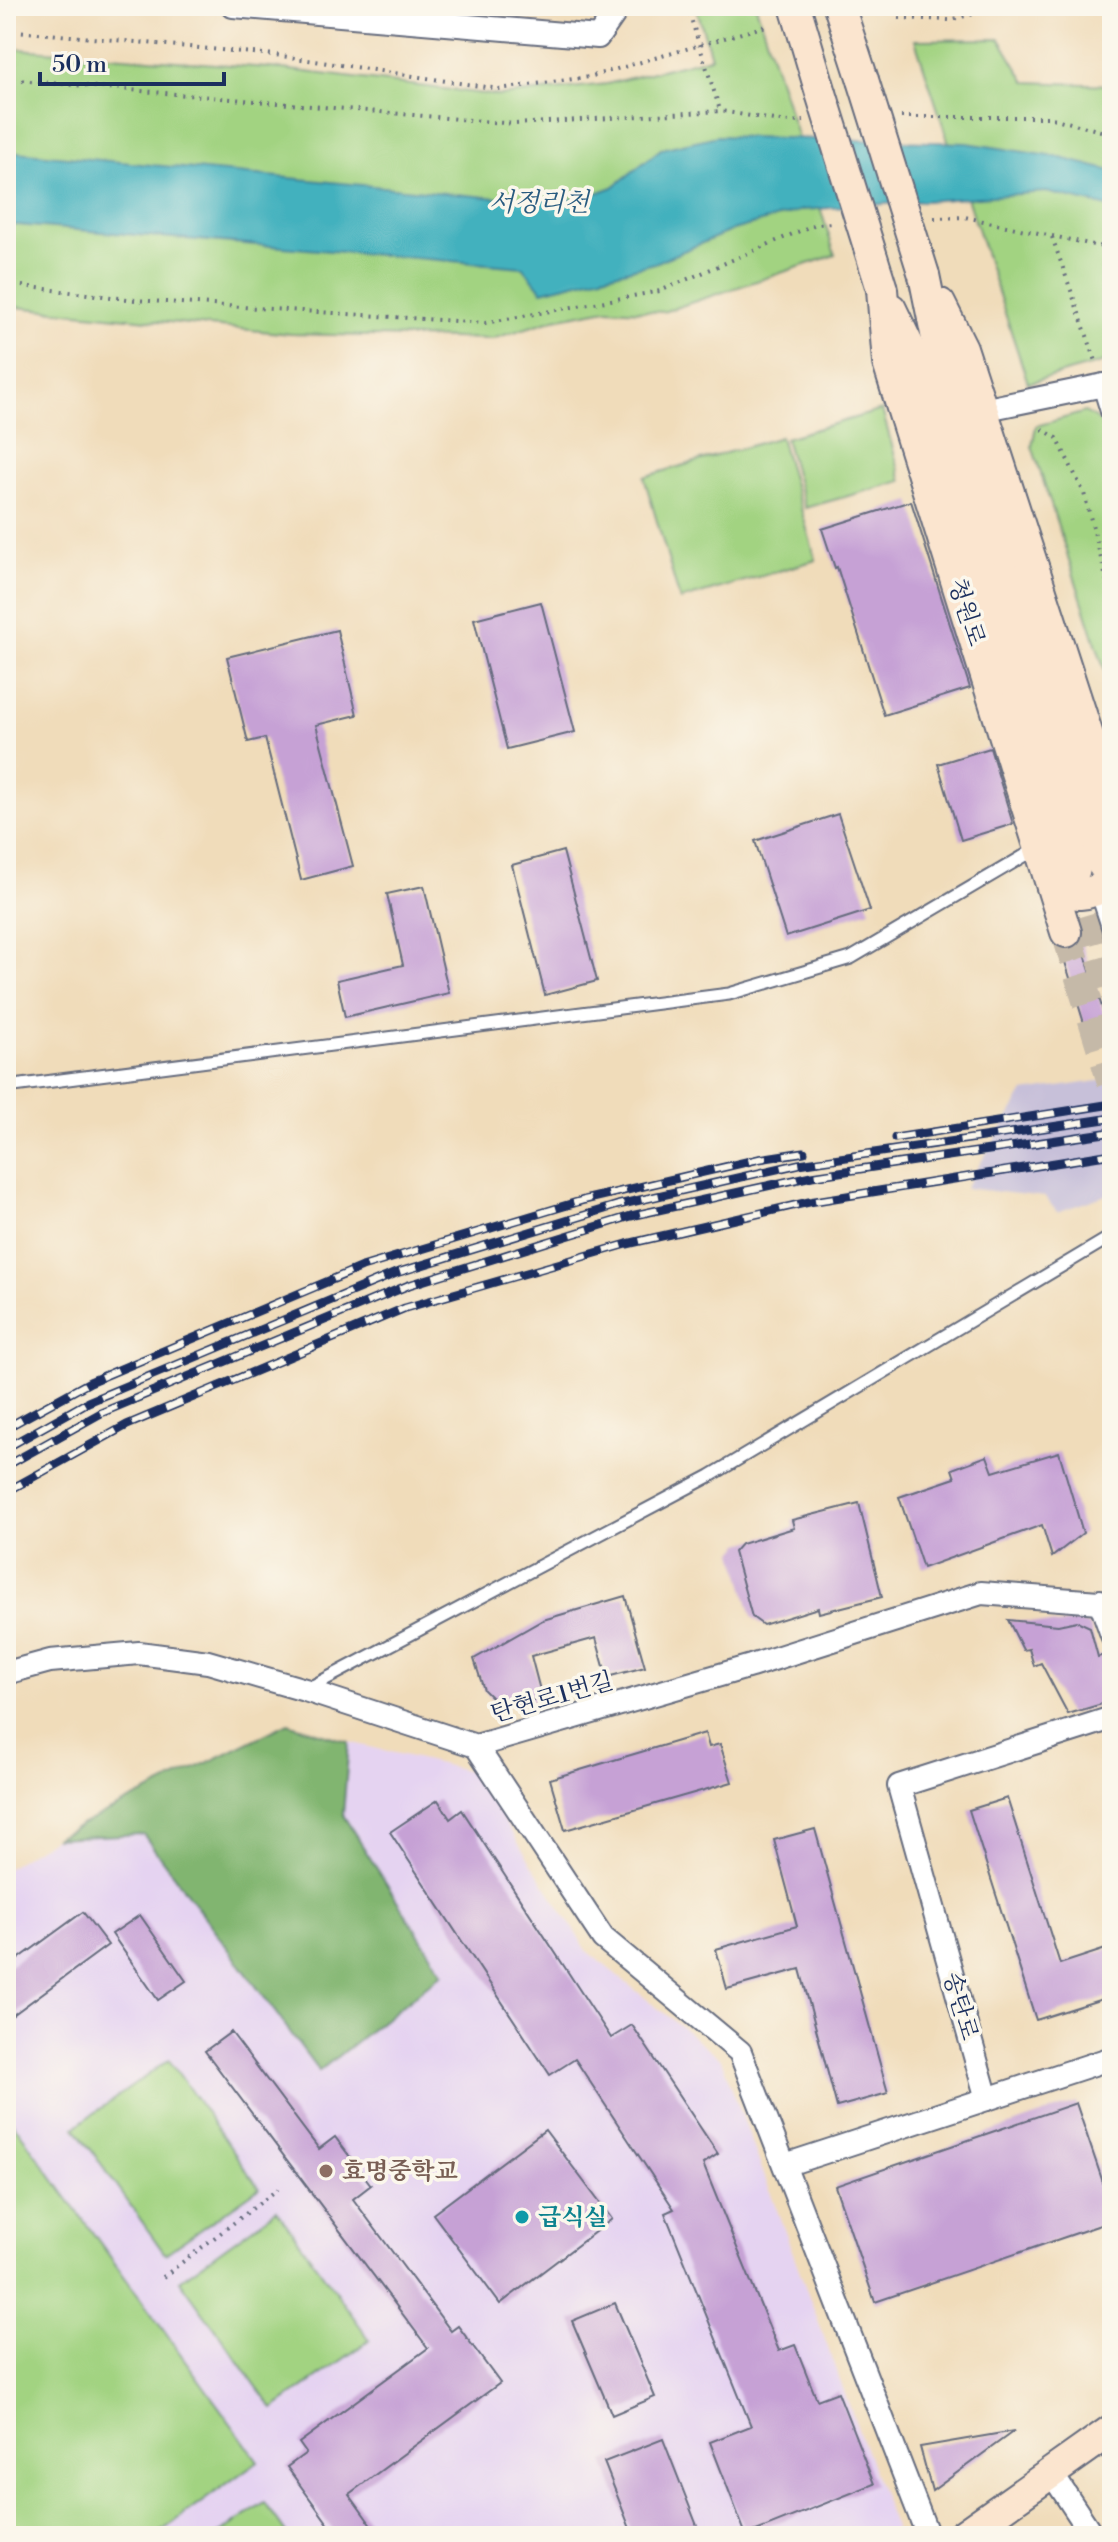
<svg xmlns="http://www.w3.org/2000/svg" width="1118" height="2542" viewBox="0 0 1118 2542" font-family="'Libre Bodoni','Noto Serif KR',serif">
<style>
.built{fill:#e5d3f1}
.industrial{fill:#c7c0d9}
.green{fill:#a2d381;stroke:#5e8170;stroke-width:2}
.forest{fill:#81b56f;stroke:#4e7266;stroke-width:2}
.water{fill:#43b1be;stroke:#2f708e;stroke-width:2}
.building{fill:#c6a1d5}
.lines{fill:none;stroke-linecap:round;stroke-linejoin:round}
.secondary-tunnel{stroke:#c5b9a8;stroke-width:30;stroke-dasharray:30 15;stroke-linecap:butt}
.lane-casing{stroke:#666c7e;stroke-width:15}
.street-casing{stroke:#666c7e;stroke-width:26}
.secondary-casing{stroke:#666c7e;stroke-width:34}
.path{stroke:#666c7e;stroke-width:4;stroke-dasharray:2 6;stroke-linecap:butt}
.lane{stroke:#fff;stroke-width:11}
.street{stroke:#fff;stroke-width:22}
.secondary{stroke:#fbe5cf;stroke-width:30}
.rail-casing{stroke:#1b2f5e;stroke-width:9}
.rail{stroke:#fbf7ec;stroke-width:6;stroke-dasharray:18;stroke-linecap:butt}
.secondary-bridge-casing{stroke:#666c7e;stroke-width:34;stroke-linecap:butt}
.secondary-bridge{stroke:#fbe5cf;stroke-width:30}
.education-dot{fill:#8d6e63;stroke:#fbf7ec;stroke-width:3}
.culture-dot{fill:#0f9aa8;stroke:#fbf7ec;stroke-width:3}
.labels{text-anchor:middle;stroke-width:7;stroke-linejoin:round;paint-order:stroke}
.street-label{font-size:24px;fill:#1b2f5e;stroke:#fbf7ec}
.education-label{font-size:24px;font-weight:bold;fill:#785e54;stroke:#fbf7ec;text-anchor:start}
.culture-label{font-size:24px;font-weight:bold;fill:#0d838f;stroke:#fbf7ec;text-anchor:start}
.water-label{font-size:26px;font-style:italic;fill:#295c80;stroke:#fbf7ec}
</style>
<rect width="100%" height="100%" fill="#fbf7ec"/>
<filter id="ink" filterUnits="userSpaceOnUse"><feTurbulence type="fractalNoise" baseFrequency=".0125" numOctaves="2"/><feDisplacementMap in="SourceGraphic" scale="16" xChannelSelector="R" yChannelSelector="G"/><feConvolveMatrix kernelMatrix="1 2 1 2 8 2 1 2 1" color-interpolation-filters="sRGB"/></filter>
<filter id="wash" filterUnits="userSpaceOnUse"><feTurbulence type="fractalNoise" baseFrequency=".006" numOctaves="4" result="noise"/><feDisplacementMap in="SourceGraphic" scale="32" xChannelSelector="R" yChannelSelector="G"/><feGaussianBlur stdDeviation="1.8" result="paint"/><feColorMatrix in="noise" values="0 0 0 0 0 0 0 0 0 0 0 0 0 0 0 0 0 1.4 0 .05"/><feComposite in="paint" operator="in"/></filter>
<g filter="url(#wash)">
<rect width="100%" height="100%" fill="#f0dcba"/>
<path class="built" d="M 349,1742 L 473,1772 L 588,1952 L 721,2059 L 895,2529 L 885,2536 L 6,2536 L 6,1869 L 54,1838 L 142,1834 L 319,2071 L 443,1973 L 343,1815 Z"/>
<path class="industrial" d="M 1112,1079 L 1112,1193 L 1057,1212 L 1045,1197 L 965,1188 L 1024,1092 Z"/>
<g class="green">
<path d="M 696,6 L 756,6 L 835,255 L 663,312 L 607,309 L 555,319 L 492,339 L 291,334 L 6,306 L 6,48 L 282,69 L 500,96 L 607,84 L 711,57 Z"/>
<path d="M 1000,39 L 1026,82 L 1112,85 L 1112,360 L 1028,383 L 915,40 Z"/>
<path d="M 882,410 L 902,481 L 805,508 L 785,438 Z"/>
<path d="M 1085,412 L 1101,422 L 1112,457 L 1112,693 L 1032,446 L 1036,426 Z"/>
<path d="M 780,437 L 816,560 L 680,600 L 644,477 Z"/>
<path d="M 169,2060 L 259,2188 L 165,2254 L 75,2127 Z"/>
<path d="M 6,2113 L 258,2461 L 155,2536 L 6,2536 Z"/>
<path d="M 277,2210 L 370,2340 L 273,2409 L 180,2280 Z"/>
<path d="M 265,2503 L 288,2536 L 216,2536 Z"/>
</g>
<path class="forest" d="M 288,1723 L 349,1742 L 343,1815 L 443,1973 L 319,2071 L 143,1834 L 54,1838 Z"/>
<path class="water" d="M 717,136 L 967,143 L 1057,157 L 1112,171 L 1112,208 L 1046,192 L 803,210 L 733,230 L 655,263 L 542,291 L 523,267 L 6,224 L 6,151 L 508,199 L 580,199 L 613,187 L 661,149 Z"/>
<g id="blocks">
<g class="building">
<path d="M 911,501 L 970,688 L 884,715 L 837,567 L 835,568 L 822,529 Z"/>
<path d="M 541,602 L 575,732 L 507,749 L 474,619 Z"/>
<path d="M 337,630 L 357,715 L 316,725 L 353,866 L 301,880 L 265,738 L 248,742 L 227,657 Z"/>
<path d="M 990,748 L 1013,824 L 961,840 L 938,764 Z"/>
<path d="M 838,814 L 870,910 L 786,937 L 755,841 Z"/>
<path d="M 563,851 L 597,981 L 545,995 L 512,865 Z"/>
<path d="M 424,886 L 449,993 L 345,1017 L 337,980 L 403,965 L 387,894 Z"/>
<path d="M 1081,942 L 1109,1029 L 1088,1036 L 1061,949 L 1072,949 Z"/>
<path d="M 1059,1452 L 1083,1533 L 1052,1557 L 1042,1525 L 923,1568 L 899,1497 L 955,1478 L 952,1469 L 987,1456 L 993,1472 Z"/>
<path d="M 859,1503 L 882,1597 L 819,1613 L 818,1608 L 763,1625 L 752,1617 L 734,1552 L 741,1544 L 794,1528 L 792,1520 Z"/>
<path d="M 625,1596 L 645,1667 L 607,1677 L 596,1638 L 531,1656 L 542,1698 L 501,1707 L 484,1690 L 474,1659 L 543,1620 Z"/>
<path d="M 1008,1620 L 1058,1625 L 1077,1621 L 1090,1627 L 1098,1657 L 1104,1655 L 1112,1680 L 1112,1701 L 1068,1714 L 1041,1663 L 1034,1666 L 1029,1649 L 1023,1650 Z"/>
<path d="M 705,1733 L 709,1747 L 720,1744 L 732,1782 L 565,1830 L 550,1779 Z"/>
<path d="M 1007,1798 L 1060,1964 L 1112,1947 L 1112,1996 L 1036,2020 L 969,1810 Z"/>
<path d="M 438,1800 L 450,1819 L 462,1810 L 611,2038 L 632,2025 L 718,2154 L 703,2164 L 779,2351 L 795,2345 L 817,2400 L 838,2392 L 874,2484 L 746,2535 L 710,2442 L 751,2426 L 665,2213 L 674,2209 L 575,2059 L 550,2075 L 390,1832 Z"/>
<path d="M 815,1829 L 888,2093 L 837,2107 L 800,1969 L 727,1989 L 716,1949 L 797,1926 L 774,1840 Z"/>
<path d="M 83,1912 L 108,1945 L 6,2020 L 6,1968 Z"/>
<path d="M 140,1915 L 186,1981 L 158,2000 L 112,1934 Z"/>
<path d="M 231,2032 L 319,2149 L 335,2137 L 371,2185 L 353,2199 L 451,2331 L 458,2326 L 500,2383 L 349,2494 L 379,2536 L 337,2536 L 287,2467 L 306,2453 L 299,2443 L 428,2348 L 205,2051 Z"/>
<path d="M 1076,2103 L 1112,2209 L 1112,2221 L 875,2302 L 835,2186 Z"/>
<path d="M 545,2130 L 612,2219 L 500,2304 L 433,2214 Z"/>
<path d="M 615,2303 L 655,2397 L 612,2415 L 572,2321 Z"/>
<path d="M 1014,2431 L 932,2491 L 920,2447 Z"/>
<path d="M 663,2439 L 701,2536 L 633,2536 L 604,2462 Z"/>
</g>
</g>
</g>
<g filter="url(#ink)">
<use href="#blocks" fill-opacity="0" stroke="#666c7e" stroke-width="2"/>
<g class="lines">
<g class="secondary-tunnel">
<path d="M 1076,871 L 1112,993"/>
<path d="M 1066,932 L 1112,1082"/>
</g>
<g class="lane-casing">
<g id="lane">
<path d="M 1096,892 L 1112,941"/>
<path d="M 6,1087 L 729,994 L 851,958 L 1036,849"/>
<path d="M 307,1689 L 710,1476 L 1112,1236"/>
</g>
</g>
<g class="street-casing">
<g id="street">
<path d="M 233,6 L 598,37 L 616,11 L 614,6"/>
<path d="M 1104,385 L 1112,411"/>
<path d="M 982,410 L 1104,385 L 1112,386"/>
<path d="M 1100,1601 L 1112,1635"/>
<path d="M 6,1673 L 50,1661 L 139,1653 L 208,1662 L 305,1690 L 476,1746 L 751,1666 L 981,1593 L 1112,1603"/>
<path d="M 476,1746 L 603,1938 L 740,2052 L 928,2536"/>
<path d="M 987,2099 L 899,1786 L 1112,1718"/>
<path d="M 785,2165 L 1112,2058"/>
<path d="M 1050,2471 L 1093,2536"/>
</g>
</g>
<g class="secondary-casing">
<g id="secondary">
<path d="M 795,6 L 821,93"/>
<path d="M 839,6 L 863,80"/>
<path d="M 924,275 L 940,353 L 1103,865"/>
<path d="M 882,289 L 888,363 L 1066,932"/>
<path d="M 940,304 L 962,348 L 1112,809"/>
<path d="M 891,309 L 913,355 L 1075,869"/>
<path d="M 1052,886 C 1075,899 1088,895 1112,883"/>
<path d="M 962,2536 L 1112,2430"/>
</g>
</g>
<g class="path">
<path d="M 687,6 L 720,110"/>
<path d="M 899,18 L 949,20 L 1006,6"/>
<path d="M 6,30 L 275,55 L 499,89 L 589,77 L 766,26"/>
<path d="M 6,79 L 515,124 L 721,111 L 786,122 L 804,121"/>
<path d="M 901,117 L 1048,117 L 1112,134"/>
<path d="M 934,218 L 965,217 L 1112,249"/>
<path d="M 1052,237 L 1097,364"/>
<path d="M 6,284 L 135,300 L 485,323 L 660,291 L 816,224 L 833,223"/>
<path d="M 1042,429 L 1057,438 L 1084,493 L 1112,601"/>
<path d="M 163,2277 L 278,2189"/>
</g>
<use href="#lane" class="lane"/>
<use href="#street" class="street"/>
<use href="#secondary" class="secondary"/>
<g class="rail-casing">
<g id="rail">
<path d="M 895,1138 L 1112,1104"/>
<path d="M 6,1428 L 90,1382 L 362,1267 L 584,1200 L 759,1159 L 804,1152"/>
<path d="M 6,1448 L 88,1402 L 396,1273 L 618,1205 L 799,1164 L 1112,1118"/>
<path d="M 6,1466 L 101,1413 L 409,1285 L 631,1216 L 812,1176 L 1112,1132"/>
<path d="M 6,1492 L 127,1425 L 405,1308 L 627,1244 L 809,1202 L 1112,1154"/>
</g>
</g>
<use href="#rail" class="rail"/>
<g class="secondary-bridge-casing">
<g id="secondary-bridge">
<path d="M 863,80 L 924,275"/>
<path d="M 821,93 L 882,289"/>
</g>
</g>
<use href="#secondary-bridge" class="secondary-bridge"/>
</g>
</g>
<circle class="education-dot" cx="326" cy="2171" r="8"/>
<circle class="culture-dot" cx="522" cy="2217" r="8"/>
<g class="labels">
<g class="street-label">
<text transform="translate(967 612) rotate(72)" y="8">청원로</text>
<text transform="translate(552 1697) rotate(-16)" y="8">탄현로1번길</text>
<text transform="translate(961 2006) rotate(74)" y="8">송탄로</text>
</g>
<g class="education-label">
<text x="342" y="2179">효명중학교</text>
</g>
<g class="culture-label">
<text x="538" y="2225">급식실</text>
</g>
<g class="water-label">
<text x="539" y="211">서정리천</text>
</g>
</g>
<rect width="1118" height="2542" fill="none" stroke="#fbf7ec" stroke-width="32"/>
<path d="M40 72v12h184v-12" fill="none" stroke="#1b2f5e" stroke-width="4"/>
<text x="52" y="72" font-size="24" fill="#1b2f5e" stroke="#fbf7ec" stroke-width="6" paint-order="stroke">50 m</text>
</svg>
